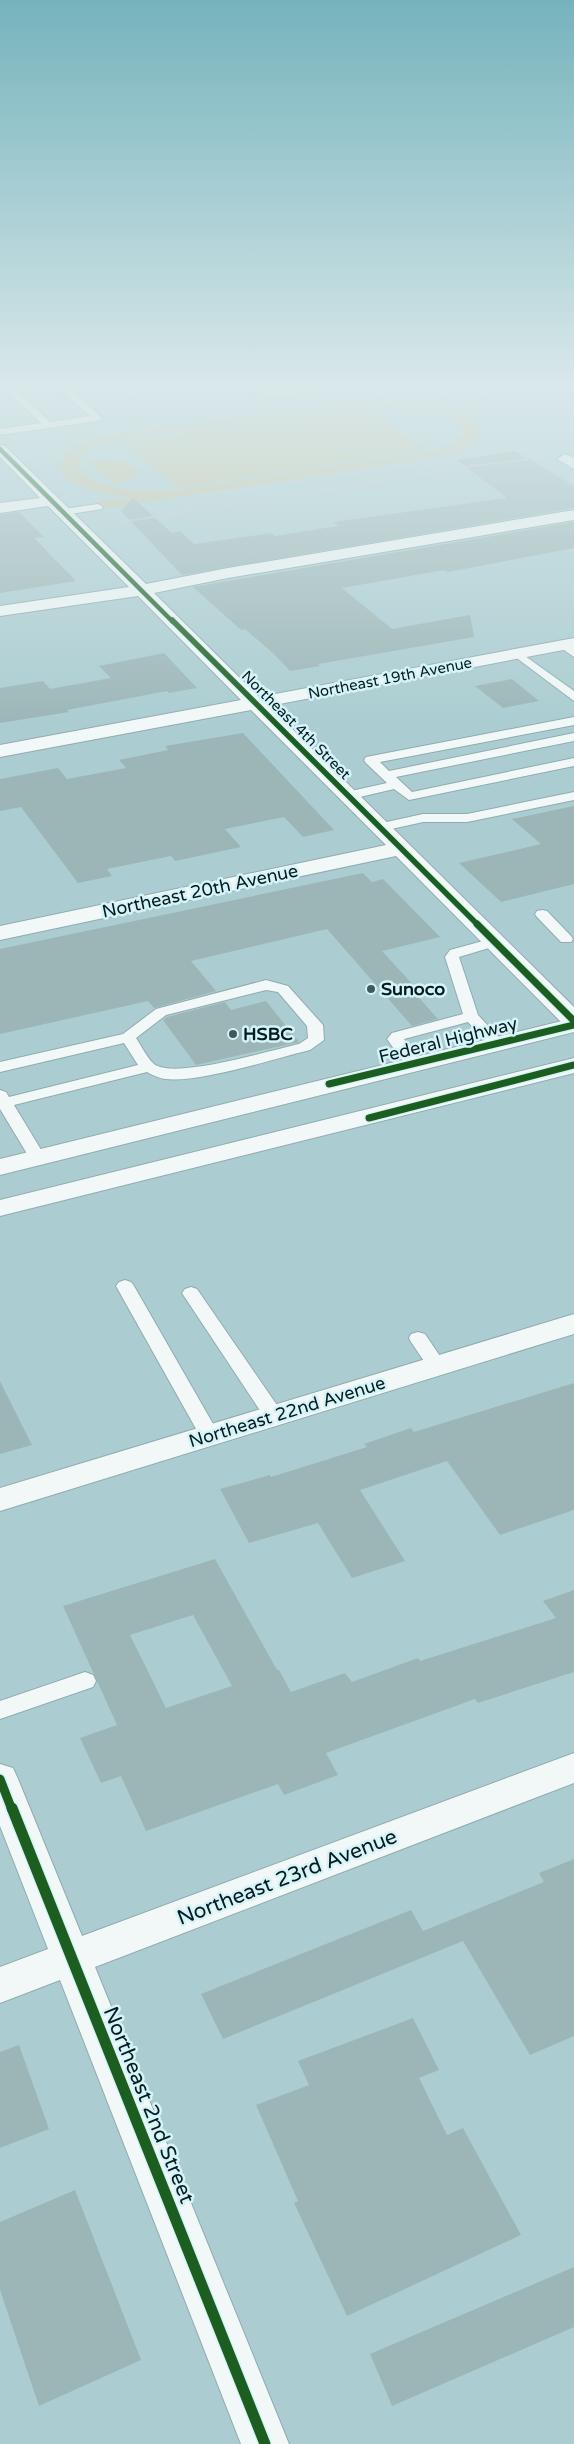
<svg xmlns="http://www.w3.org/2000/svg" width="574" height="2444" viewBox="0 0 574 2444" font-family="'Varela Round',sans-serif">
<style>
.green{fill:#c4c3a0;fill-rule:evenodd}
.building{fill:#9cb6b7;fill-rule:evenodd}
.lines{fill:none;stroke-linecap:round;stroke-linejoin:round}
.lane-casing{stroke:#90abaf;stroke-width:2}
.street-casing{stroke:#90abaf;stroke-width:2}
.primary-casing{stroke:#90abaf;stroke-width:2}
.path{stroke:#c0cacc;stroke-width:2;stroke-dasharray:3 1;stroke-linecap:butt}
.lane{fill:#f2f8f8;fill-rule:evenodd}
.street{fill:#f2f8f8;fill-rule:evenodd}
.primary{fill:#f2f8f8;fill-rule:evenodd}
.cycleway-far4-casing{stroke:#d6f4f8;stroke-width:6}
.cycleway-far3-casing{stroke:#d6f4f8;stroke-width:8}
.cycleway-far2-casing{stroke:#d6f4f8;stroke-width:10}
.cycleway-far1-casing{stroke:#d6f4f8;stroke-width:12}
.cycleway-casing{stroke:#d6f4f8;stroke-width:14}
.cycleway-far4{stroke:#1b5e20;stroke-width:4.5}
.cycleway-far3{stroke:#1b5e20;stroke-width:5.5}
.cycleway-far2{stroke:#1b5e20;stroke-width:7}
.cycleway-far1{stroke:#1b5e20;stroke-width:9}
.cycleway{stroke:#1b5e20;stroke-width:11}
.poi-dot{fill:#3e5a5d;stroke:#d6f4f8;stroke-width:2}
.labels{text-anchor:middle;stroke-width:5;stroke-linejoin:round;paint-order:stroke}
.far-street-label{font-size:15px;fill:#031c1f;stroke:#d6f4f8}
.street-label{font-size:18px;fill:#031c1f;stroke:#d6f4f8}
.poi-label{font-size:18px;font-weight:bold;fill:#031c1f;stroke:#d6f4f8;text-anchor:start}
.near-street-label{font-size:21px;fill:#031c1f;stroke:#d6f4f8}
</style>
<rect width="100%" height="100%" fill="#abcdd1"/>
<g class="green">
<path d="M 255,384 L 330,384 L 334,387 L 273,396 Z"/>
<path d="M 358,400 C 377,399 487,400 480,434 C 477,448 454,453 442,456 L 100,509 L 93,503 L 130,497 C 109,494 67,491 60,466 C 63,445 93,439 110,435 ZM 386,405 C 403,406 466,409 462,435 L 448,445 L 431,451 L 176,490 C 153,491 87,493 79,465 C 81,448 105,444 119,440 L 352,407 Z"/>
<path d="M 364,407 L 425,450 L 177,488 L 123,442 Z"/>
<path d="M 110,460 L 130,464 L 136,468 L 137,474 L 133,479 L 115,485 L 87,461 Z"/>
</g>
<g class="building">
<path d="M 517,451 L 574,486 L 574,508 L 182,575 L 121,511 L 133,498 L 172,533 L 180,531 L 194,544 L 271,533 L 275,536 L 338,526 L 334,522 L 507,498 L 457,460 Z"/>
<path d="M 19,512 L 44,537 L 34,538 L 76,581 L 0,593 L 0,515 Z"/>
<path d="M 574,522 L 574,548 L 448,572 L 444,570 L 342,588 L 392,629 L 470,615 L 474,637 L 318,664 L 320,666 L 290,671 L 273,653 L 245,629 L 241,630 L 193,587 Z"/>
<path d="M 164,653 L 197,688 L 169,693 L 167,691 L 67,710 L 69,712 L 0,723 L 0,688 L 43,681 L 50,689 L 111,678 L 99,666 Z"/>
<path d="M 512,679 L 539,701 L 503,708 L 475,686 Z"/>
<path d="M 243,733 L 334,830 L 303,837 L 284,817 L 225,829 L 241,847 L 175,861 L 171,856 L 107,869 L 112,876 L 78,883 L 21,807 L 0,811 L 0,779 L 58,768 L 67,779 L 126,768 L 119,760 L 168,750 L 165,746 Z"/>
<path d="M 574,806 L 574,884 L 501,902 L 459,863 L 541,844 L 512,819 Z"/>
<path d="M 363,873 L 372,882 L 383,879 L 440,937 L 382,951 L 416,988 L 412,990 L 438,1019 L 412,1026 L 327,929 L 191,961 L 216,991 L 154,1008 L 148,1001 L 0,1034 L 0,949 Z"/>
<path d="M 266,1001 L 299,1042 L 196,1065 L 163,1020 L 167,1017 L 225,1002 L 231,1010 Z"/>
<path d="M 0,1381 L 32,1445 L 0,1454 Z"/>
<path d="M 574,1383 L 574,1510 L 500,1535 L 447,1461 L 360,1490 L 405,1561 L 352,1578 L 318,1523 L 249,1543 L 220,1489 L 270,1475 L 271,1477 L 367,1447 L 364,1444 L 411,1428 L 414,1432 Z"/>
<path d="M 215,1559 L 277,1670 L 279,1670 L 291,1692 L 345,1673 L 352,1682 L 418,1658 L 420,1661 L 556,1618 L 543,1601 L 574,1590 L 574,1672 L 478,1703 L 475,1699 L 326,1753 L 338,1775 L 284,1795 L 278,1784 L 146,1831 L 121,1776 L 101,1783 L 80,1738 L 117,1725 L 63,1606 ZM 193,1615 L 232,1686 L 166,1708 L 130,1635 Z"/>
<path d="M 574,1859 L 574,2036 L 530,2055 L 463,1941 L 223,2039 L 201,1994 L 411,1910 L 423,1931 L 544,1882 L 539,1873 Z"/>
<path d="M 413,2018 L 439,2070 L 419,2078 L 447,2135 L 463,2128 L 521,2235 L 347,2316 L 294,2203 L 298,2201 L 256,2105 L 309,2085 L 298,2061 Z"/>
<path d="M 19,2045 L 49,2129 L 0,2148 L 0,2052 Z"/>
<path d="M 75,2190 L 141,2360 L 39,2406 L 0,2290 L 0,2222 Z"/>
<path d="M 574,2267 L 574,2327 L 392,2406 L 370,2354 Z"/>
</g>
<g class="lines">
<g class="lane-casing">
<g id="lane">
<path d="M 0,384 L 9,384 L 50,422 L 90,416 L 55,384 L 64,384 L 102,418 L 97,421 L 0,435 L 0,429 L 41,423 Z"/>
<path d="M 98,504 L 103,507 L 102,509 L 64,515 L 59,512 L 64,509 Z"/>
<path d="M 563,642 L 574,648 L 574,657 L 557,645 Z"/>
<path d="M 518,651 L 574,691 L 574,701 L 514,656 L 512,654 Z"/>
<path d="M 574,717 L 574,725 L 380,762 L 389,771 L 574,733 L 574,741 L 396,777 L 412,792 L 574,758 L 574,766 L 409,800 L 394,789 L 347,800 L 340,796 L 342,793 L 387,783 L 366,763 L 364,760 L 366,757 Z"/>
<path d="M 574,792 L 574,800 L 467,822 L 423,822 L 378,832 L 371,828 L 373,825 L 423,814 L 467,814 Z"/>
<path d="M 542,910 L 547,911 L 571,936 L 573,939 L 571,942 L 561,942 L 537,917 L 535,914 L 537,911 Z"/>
<path d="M 494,938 L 499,939 L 501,942 L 499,945 L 459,957 L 478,1015 L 505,1044 L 497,1049 L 491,1047 L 468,1022 L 404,1039 L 421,1064 L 419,1067 L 407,1067 L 387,1039 L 392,1033 L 463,1014 L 445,957 L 450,950 Z"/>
<path d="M 266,980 L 288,986 L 323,1025 L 324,1040 L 310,1050 C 273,1059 200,1083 165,1079 C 159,1078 152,1075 147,1072 L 14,1105 L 46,1158 L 44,1162 L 32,1162 L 0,1109 L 0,1090 L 6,1092 L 9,1097 L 138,1065 L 124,1043 L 0,1072 L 0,1062 L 123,1034 L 156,1009 ZM 266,990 L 278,992 L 307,1026 L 308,1038 L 299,1044 C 271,1050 175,1080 154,1064 C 147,1058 141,1045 136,1038 L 166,1015 Z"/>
<path d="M 125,1280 L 131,1282 L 134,1286 L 220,1436 L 217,1441 L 210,1443 L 203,1441 L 200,1436 L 116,1286 L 119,1282 Z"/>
<path d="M 191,1287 L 197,1289 L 281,1411 L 284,1416 L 281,1421 L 274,1423 L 267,1421 L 182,1293 L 185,1289 Z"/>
<path d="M 418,1332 L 425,1334 L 444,1362 L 446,1366 L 444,1370 L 437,1372 L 430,1370 L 411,1342 L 409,1338 L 411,1334 Z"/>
<path d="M 85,1672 L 93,1675 L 96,1681 L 93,1687 L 0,1719 L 0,1701 Z"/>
</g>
</g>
<g class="street-casing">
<g id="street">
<path d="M 0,445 L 5,446 L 146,584 L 228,568 L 574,510 L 574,520 L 228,578 L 154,593 L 259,697 L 574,638 L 574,648 L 269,706 L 574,1007 L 574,1028 L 565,1026 L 396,856 L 0,940 L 0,926 L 386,845 L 251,710 L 0,757 L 0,745 L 241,700 L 138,596 L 0,616 L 0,606 L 129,587 L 48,506 L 0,513 L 0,503 L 40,498 L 0,457 Z"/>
<path d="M 565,454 L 574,458 L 574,469 L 557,459 Z"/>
<path d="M 574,1314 L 574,1334 L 0,1511 L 0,1488 Z"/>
<path d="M 574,1753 L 574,1783 L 95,1967 L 289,2444 L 241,2444 L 60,1980 L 0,2003 L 0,1967 L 48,1949 L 0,1826 L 0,1764 L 13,1768 L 18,1779 L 82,1936 Z"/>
</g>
</g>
<g class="primary-casing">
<g id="primary">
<path d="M 574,1018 L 574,1032 L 0,1175 L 0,1159 Z"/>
<path d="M 574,1058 L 574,1073 L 0,1216 L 0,1200 Z"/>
</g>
</g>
<g class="path">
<path d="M 338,384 L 343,387 L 333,390 L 346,399"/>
<path d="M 430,384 L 543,457"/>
<path d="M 469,384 L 541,428"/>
<path d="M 139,428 L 111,404 L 154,384"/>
<path d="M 119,431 L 376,395 L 396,386"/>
<path d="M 562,440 L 541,428 L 574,423"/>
<path d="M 529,448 L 515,450 L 529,459 L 542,457"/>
<path d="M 515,450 L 450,457 L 465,467 L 529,459"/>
<path d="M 186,510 L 193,501 L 207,495 L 423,462 L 439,470 L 428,462 L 450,457"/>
<path d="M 115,516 L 122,522 L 465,467"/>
</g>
<use href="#lane" class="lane"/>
<use href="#street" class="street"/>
<use href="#primary" class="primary"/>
<g class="cycleway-far4-casing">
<path id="cycleway-far4" d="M 0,449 L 173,622"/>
</g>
<g class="cycleway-far3-casing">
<path id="cycleway-far3" d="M 172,620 L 478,925"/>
</g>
<g class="cycleway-far2-casing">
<g id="cycleway-far2">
<path d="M 477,924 L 574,1021"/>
<path d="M 329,1084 L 574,1025"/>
<path d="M 369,1118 L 574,1065"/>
</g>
</g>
<g class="cycleway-far1-casing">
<path id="cycleway-far1" d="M 0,1779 L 12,1810"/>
</g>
<g class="cycleway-casing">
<path id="cycleway" d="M 12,1808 L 265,2444"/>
</g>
<use href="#cycleway-far4" class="cycleway-far4"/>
<use href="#cycleway-far3" class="cycleway-far3"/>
<use href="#cycleway-far2" class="cycleway-far2"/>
<use href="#cycleway-far1" class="cycleway-far1"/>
<use href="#cycleway" class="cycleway"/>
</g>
<linearGradient id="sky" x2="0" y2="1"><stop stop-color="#75b3bc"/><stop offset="0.53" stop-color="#d9e8ea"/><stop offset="1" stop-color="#d9e8ea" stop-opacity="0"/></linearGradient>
<rect width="574" height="726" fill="url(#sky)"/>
<g class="poi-dot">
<circle cx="371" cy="989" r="5"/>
<circle cx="233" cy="1034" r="5"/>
</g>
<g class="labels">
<g class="far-street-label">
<text transform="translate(390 678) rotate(-11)" y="5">Northeast 19th Avenue</text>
<text transform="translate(296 725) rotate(45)" y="5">Northeast 4th Street</text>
</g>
<g class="street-label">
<text transform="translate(200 891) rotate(-12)" y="6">Northeast 20th Avenue</text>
<text transform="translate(448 1040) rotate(-14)" y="6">Federal Highway</text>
<text transform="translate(287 1412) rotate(-17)" y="6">Northeast 22nd Avenue</text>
</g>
<g class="poi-label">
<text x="381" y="995">Sunoco</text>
<text x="243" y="1040">HSBC</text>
</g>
<g class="near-street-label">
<text transform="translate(287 1877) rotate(-21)" y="7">Northeast 23rd Avenue</text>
<text transform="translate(149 2105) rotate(68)" y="7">Northeast 2nd Street</text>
</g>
</g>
</svg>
